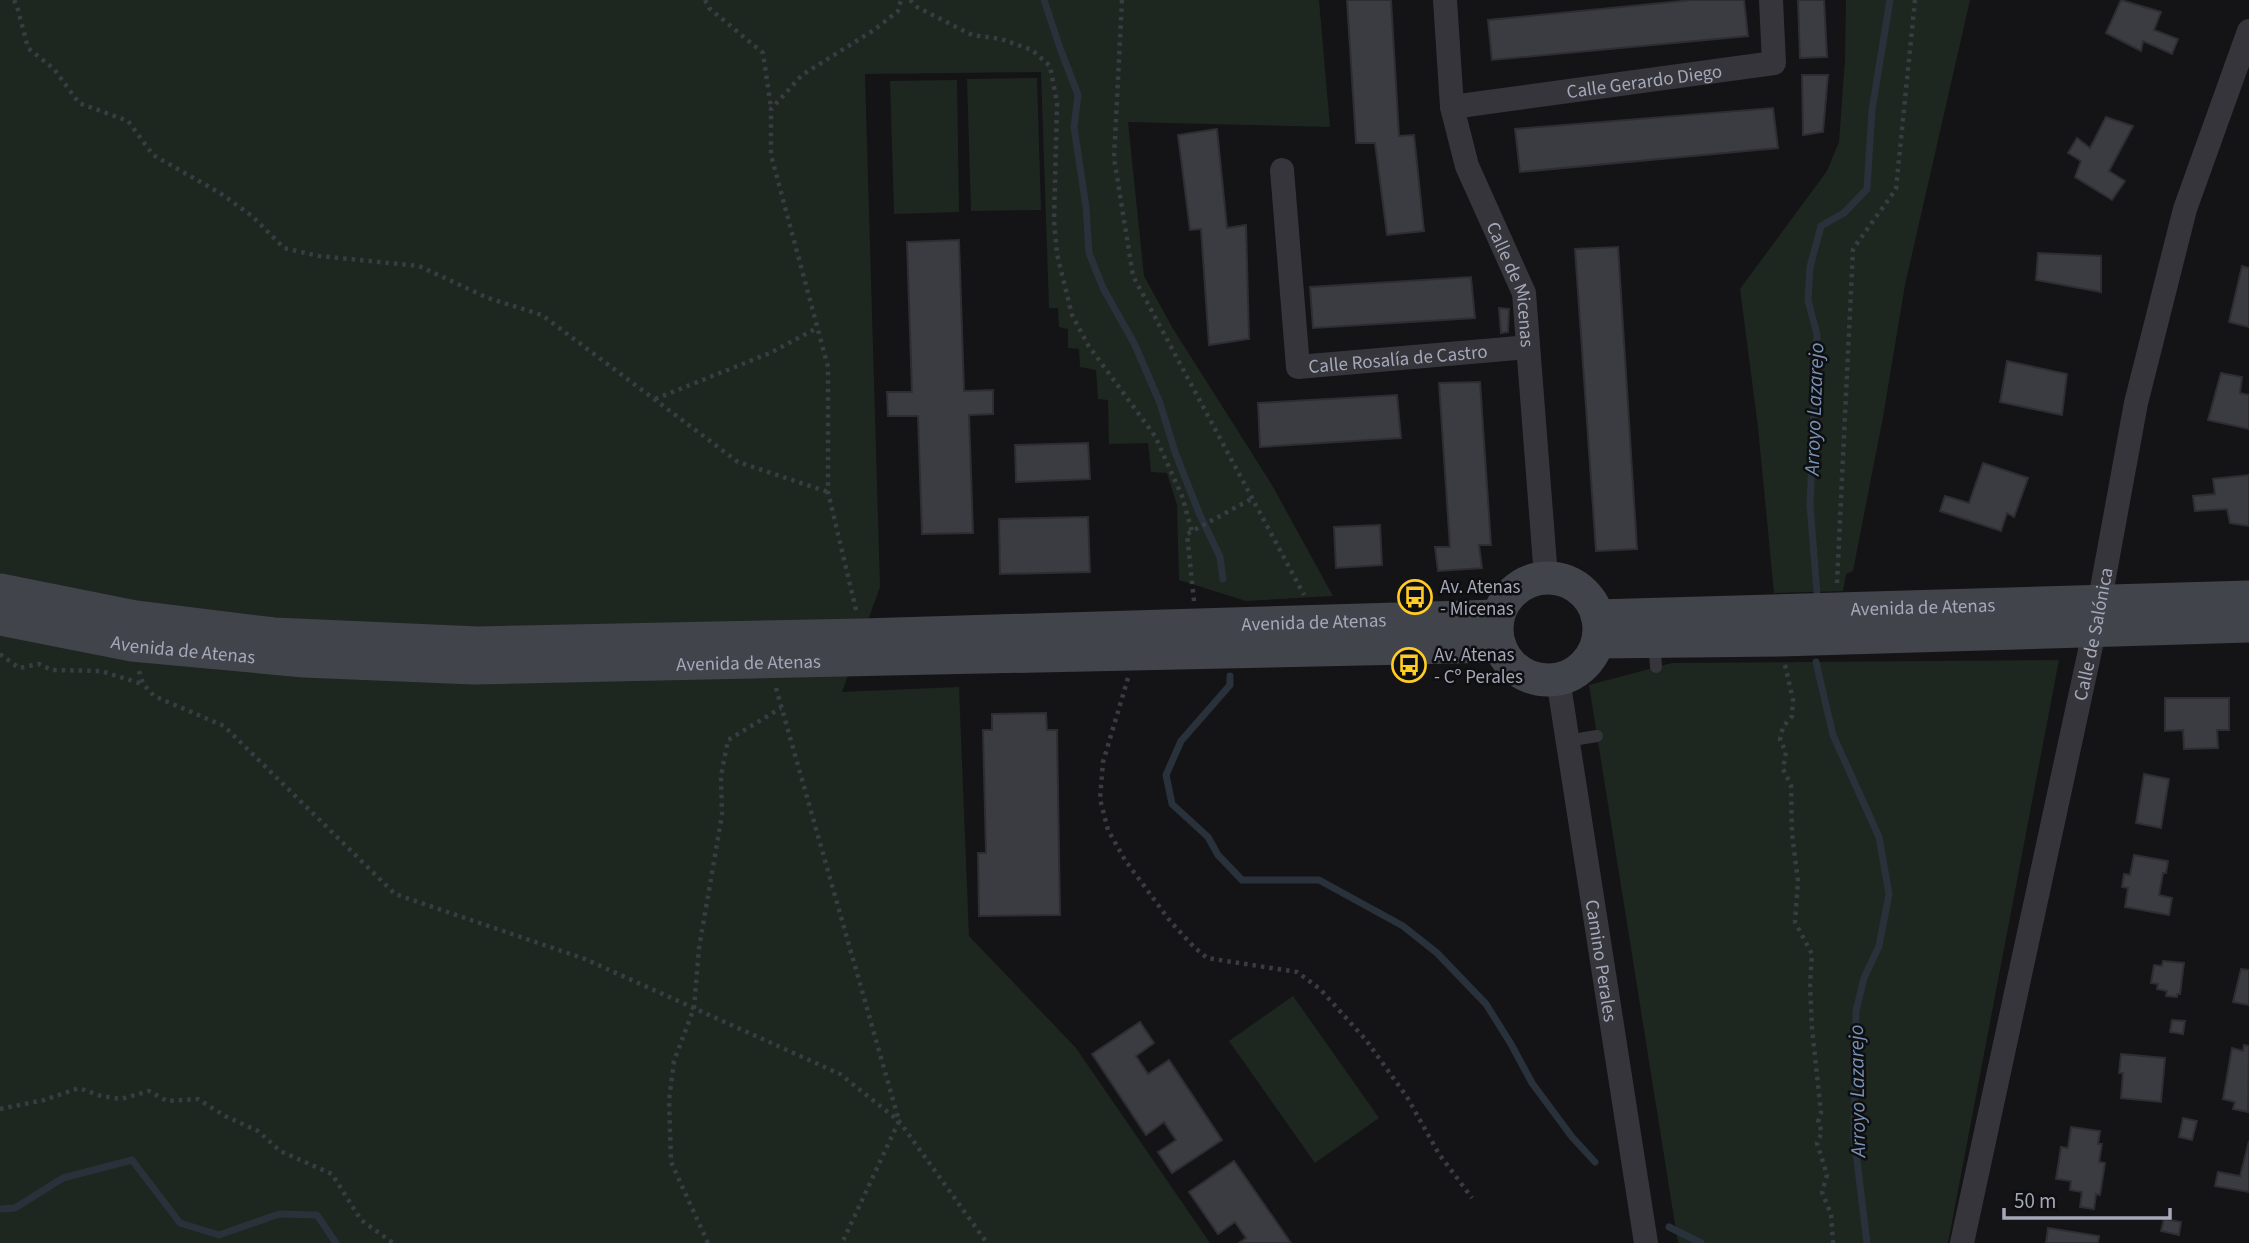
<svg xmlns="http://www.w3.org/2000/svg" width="2249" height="1243" viewBox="0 0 2249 1243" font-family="'Source Sans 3',sans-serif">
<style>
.green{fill:#1e2620}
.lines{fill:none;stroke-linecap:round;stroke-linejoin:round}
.stream{stroke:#29313b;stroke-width:7}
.building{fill:#3b3c41;stroke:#2e2e32;stroke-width:2}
.path{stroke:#3a3c43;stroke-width:4.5;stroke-dasharray:3.5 5;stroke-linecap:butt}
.service{stroke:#35353b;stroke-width:12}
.minor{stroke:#35353b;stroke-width:24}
.secondary{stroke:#42444c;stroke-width:33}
.labels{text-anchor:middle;stroke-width:5;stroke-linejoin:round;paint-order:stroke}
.street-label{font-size:19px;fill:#a4a8b8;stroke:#0f0f11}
.poi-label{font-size:19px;fill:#a4a8b8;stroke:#0f0f11;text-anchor:start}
.water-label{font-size:21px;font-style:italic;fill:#7893b6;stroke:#0f0f11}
</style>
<rect width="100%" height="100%" fill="#141416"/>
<g class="green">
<path d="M 0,0 L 1319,0 L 1330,127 L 1128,122 L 1144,276 L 1172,327 L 1272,485 L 1333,596 L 1246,601 L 1179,580 L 1177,505 L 1167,473 L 1151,472 L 1148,443 L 1109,444 L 1108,400 L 1098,399 L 1096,370 L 1080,367 L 1079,349 L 1068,348 L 1068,329 L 1059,327 L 1058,308 L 1049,308 L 1041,72 L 865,74 L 880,587 L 842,692 L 959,687 L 969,936 L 1076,1048 L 1210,1243 L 0,1243 Z"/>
<path d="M 1846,0 L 1970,0 L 1905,285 L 1883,417 L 1853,571 L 1846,574 L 1843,591 L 1774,593 L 1758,427 L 1740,289 L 1827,171 L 1839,142 L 1845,60 Z"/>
<path d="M 1037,78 L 1041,210 L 971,211 L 967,79 Z"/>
<path d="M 957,80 L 959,212 L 894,214 L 890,81 Z"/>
<path d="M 2059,660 L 1948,1243 L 1678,1243 L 1589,685 L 1672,663 Z"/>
<path d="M 1293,996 L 1379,1118 L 1315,1163 L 1229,1041 Z"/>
</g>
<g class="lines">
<g class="stream">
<path d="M 1044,0 L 1060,48 L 1078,95 L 1074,127 L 1086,207 L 1089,253 L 1103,288 L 1134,343 L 1160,403 L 1175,452 L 1199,513 L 1220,557 L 1223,579"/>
<path d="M 1817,593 L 1810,505 L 1817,335 L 1808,300 L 1810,267 L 1821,226 L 1844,213 L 1867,189 L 1872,110 L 1890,0"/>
<path d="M 1816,662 L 1833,735 L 1879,837 L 1889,894 L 1879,946 L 1864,978 L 1856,1011 L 1854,1136 L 1867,1243"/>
<path d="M 1230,676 L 1230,685 L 1181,741 L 1166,775 L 1172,804 L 1208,837 L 1218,855 L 1242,880 L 1319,880 L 1403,926 L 1437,953 L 1486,1004 L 1511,1044 L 1532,1083 L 1572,1137 L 1595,1162"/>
<path d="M 0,1209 L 15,1208 L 63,1178 L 132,1160 L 180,1223 L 219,1235 L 279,1214 L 317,1215 L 336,1243"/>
<path d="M 1669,1227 L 1701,1243"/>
</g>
</g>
<g class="building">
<path d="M 1347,0 L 1391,0 L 1399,136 L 1414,135 L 1424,231 L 1387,235 L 1375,143 L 1356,143 Z"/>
<path d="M 1692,0 L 1744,0 L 1748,36 L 1492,60 L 1488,20 Z"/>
<path d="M 1798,0 L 1824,0 L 1827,57 L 1800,58 Z"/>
<path d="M 2121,0 L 2161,12 L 2154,30 L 2178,39 L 2172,54 L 2143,41 L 2141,51 L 2106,33 Z"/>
<path d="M 1802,75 L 1828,75 L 1823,132 L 1803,135 Z"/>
<path d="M 1773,108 L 1778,148 L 1520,172 L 1515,129 Z"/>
<path d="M 2106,117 L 2133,126 L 2109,171 L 2125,181 L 2112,200 L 2075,177 L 2081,161 L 2068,153 L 2077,138 L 2090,148 Z"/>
<path d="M 1217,129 L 1227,228 L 1246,225 L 1249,339 L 1209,345 L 1201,229 L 1190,230 L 1178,135 Z"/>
<path d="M 959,240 L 964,391 L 993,390 L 993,414 L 969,415 L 973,533 L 922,534 L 918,416 L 888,416 L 887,392 L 912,392 L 907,242 Z"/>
<path d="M 1618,247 L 1637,549 L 1596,551 L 1575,249 Z"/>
<path d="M 2038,253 L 2101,256 L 2101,292 L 2036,280 Z"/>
<path d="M 2242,266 L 2249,268 L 2249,327 L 2229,322 Z"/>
<path d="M 1471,277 L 1475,318 L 1313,328 L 1310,287 Z"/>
<path d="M 1499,308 L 1509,309 L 1508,332 L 1501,333 Z"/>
<path d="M 2007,361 L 2067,374 L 2062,415 L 2000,402 Z"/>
<path d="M 2221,373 L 2242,377 L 2240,393 L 2249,395 L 2249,429 L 2208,420 Z"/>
<path d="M 1480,382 L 1491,545 L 1479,545 L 1482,568 L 1438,571 L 1435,547 L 1450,547 L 1439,383 Z"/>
<path d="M 1397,395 L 1401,438 L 1260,447 L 1258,403 Z"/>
<path d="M 1088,443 L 1090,479 L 1016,482 L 1015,445 Z"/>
<path d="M 1983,463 L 2028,478 L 2014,517 L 2007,513 L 2001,531 L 1940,511 L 1945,496 L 1969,503 Z"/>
<path d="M 2249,475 L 2249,526 L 2230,523 L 2227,509 L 2195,511 L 2193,496 L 2215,494 L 2213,479 Z"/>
<path d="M 1088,517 L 1090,572 L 1000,574 L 999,519 Z"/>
<path d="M 1380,525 L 1382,565 L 1336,568 L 1334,527 Z"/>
<path d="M 2165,698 L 2229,698 L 2229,730 L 2217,730 L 2218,748 L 2184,749 L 2183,730 L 2165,731 Z"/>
<path d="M 1046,713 L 1047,730 L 1057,730 L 1060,915 L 979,916 L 978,853 L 986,853 L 983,730 L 992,730 L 992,714 Z"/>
<path d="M 2144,774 L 2169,779 L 2161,828 L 2136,823 Z"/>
<path d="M 2134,855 L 2168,861 L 2166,873 L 2163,873 L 2159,895 L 2172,898 L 2169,915 L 2125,907 L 2128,888 L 2122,887 L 2124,874 L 2130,875 Z"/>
<path d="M 2163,961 L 2184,963 L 2180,994 L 2177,994 L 2177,997 L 2166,996 L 2167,991 L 2157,989 L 2158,984 L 2151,983 L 2154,965 L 2162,966 Z"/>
<path d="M 2241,969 L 2249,970 L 2249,1005 L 2233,1002 Z"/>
<path d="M 2172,1020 L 2185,1021 L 2183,1034 L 2170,1032 Z"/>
<path d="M 1140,1022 L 1154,1043 L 1136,1056 L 1148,1074 L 1169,1060 L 1222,1140 L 1172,1173 L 1158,1152 L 1176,1140 L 1164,1122 L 1146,1135 L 1092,1054 Z"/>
<path d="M 2244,1045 L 2249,1046 L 2248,1112 L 2233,1109 L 2235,1102 L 2223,1099 L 2232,1048 L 2243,1051 Z"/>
<path d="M 2121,1054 L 2165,1058 L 2161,1102 L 2121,1098 L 2123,1073 L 2119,1073 Z"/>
<path d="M 2183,1118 L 2197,1121 L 2192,1140 L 2179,1137 Z"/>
<path d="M 2071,1127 L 2100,1131 L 2098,1144 L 2102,1144 L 2099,1162 L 2105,1163 L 2100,1195 L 2096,1194 L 2094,1209 L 2080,1207 L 2082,1192 L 2070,1190 L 2071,1181 L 2056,1179 L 2061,1147 L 2068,1148 Z"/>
<path d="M 2249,1141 L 2249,1192 L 2215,1186 L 2218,1172 L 2240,1176 Z"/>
<path d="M 1234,1161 L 1291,1243 L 1239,1243 L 1246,1238 L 1235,1222 L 1218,1234 L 1189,1192 Z"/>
<path d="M 2164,1219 L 2181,1222 L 2179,1235 L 2161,1231 Z"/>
<path d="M 2048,1228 L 2099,1236 L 2098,1243 L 2046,1243 Z"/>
</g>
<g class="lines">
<g class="path">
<path d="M 14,0 L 17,6 L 28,48 L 54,69 L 79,103 L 128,121 L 153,155 L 220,193 L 252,216 L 284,248 L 319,256 L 419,266 L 488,298 L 542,315 L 738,462 L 828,492"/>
<path d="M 705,0 L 709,8 L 763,53 L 771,108"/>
<path d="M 910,0 L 917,7 L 972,35 L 1001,39 L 1032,50 L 1050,66 L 1057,103 L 1054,221 L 1057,254 L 1072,315 L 1088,345 L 1155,436 L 1182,496 L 1192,532"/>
<path d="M 1122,0 L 1114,158 L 1133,276 L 1304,595"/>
<path d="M 655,399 L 770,353 L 817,328"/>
<path d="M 1837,583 L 1853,249 L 1896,189 L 1915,0"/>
<path d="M 1194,601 L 1187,534 L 1253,498"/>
<path d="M 856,610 L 828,492 L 828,367 L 771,155 L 771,109 L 802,75 L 874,30 L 898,11 L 901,0"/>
<path d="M 0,654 L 19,668 L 39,664 L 52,670 L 101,671 L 142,684"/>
<path d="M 1785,665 L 1793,700 L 1792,716 L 1783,727 L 1780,740 L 1786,752 L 1783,769 L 1791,785 L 1792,834 L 1798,881 L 1795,922 L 1812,954 L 1810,984 L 1812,1028 L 1821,1113 L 1818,1122 L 1822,1132 L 1817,1143 L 1827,1175 L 1822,1192 L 1831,1214 L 1833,1243"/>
<path d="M 139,671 L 143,684 L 154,696 L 224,726 L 395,894 L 585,959 L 840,1074 L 899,1121 L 987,1243"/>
<path d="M 1128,678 L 1103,762 L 1100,799 L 1108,830 L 1125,860 L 1170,921 L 1194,947 L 1207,958 L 1297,972 L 1320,989 L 1366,1040 L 1407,1097 L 1439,1154 L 1472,1198"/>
<path d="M 776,688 L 899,1121 L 842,1243"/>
<path d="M 0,1109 L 44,1100 L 79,1088 L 101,1096 L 121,1099 L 149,1091 L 167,1101 L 198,1099 L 225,1116 L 258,1131 L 280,1151 L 332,1174 L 361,1220 L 393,1243"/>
<path d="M 708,1243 L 671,1162 L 669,1100 L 674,1061 L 694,1008 L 699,948 L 722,815 L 721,776 L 728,740 L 781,708"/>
</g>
<g class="service">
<path d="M 1654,641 L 1656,667"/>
<path d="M 1567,741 L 1597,736"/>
</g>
<g class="minor">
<path id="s1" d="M 1445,0 L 1452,107 L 1467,166 L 1524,293 L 1546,577"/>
<path id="s2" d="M 1452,107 L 1774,63 L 1771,0"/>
<path id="s3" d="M 1282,170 L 1298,367 L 1528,347"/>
<path id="s4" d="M 1558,679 L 1646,1243"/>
<path id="s5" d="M 1962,1243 L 2094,632 L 2136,403 L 2185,209 L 2249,31"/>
</g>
<g class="secondary">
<circle cx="1548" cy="629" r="51"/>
<path id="s6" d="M 0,590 L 135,617 L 274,634 L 478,643 L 862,635 L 1498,616"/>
<path id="s7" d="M 1597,616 L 2249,597"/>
<path id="s8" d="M 0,619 L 132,645 L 304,661 L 474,668 L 1500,646"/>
<path d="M 1598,642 L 1780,640 L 2249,626"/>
</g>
</g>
<defs>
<g id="bus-ring" transform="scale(1.75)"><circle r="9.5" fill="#0f0f11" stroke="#ffcc23" stroke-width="1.5"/><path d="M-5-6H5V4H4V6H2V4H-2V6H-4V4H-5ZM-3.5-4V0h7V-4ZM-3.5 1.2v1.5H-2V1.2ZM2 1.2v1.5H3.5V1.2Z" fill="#ffcc23"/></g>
</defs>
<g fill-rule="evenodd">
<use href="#bus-ring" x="1415" y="597"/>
<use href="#bus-ring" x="1409" y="665"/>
</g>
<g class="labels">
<g class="street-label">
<text dy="7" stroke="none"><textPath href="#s2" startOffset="194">Calle Gerardo Diego</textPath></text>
<text dy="7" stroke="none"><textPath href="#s1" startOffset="296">Calle de Micenas</textPath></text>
<text dy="7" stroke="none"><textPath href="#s3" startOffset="298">Calle Rosalía de Castro</textPath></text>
<text dy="7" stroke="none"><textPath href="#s7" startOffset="326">Avenida de Atenas</textPath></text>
<text dy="7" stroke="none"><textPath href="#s6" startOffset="1318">Avenida de Atenas</textPath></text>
<text dy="7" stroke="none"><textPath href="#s5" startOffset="623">Calle de Salónica</textPath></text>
<text dy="7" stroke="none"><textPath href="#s8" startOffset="186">Avenida de Atenas</textPath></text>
<text dy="7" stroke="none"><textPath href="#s8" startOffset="752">Avenida de Atenas</textPath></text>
<text dy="7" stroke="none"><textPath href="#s4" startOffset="285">Camino Perales</textPath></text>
</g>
<g class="poi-label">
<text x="1440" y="593">Av. Atenas<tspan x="1440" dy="22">- Micenas</tspan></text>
<text x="1434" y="661">Av. Atenas<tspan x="1434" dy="22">- Cº Perales</tspan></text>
</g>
<g class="water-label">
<text transform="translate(1814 409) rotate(-88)" y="7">Arroyo Lazarejo</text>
<text transform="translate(1857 1091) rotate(-91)" y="7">Arroyo Lazarejo</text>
</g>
</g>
<path d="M2004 1208v10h166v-10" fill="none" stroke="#a4a8b8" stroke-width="3.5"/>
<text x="2014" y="1208" font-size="21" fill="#a4a8b8" stroke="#0f0f11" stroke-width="5" paint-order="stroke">50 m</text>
</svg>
